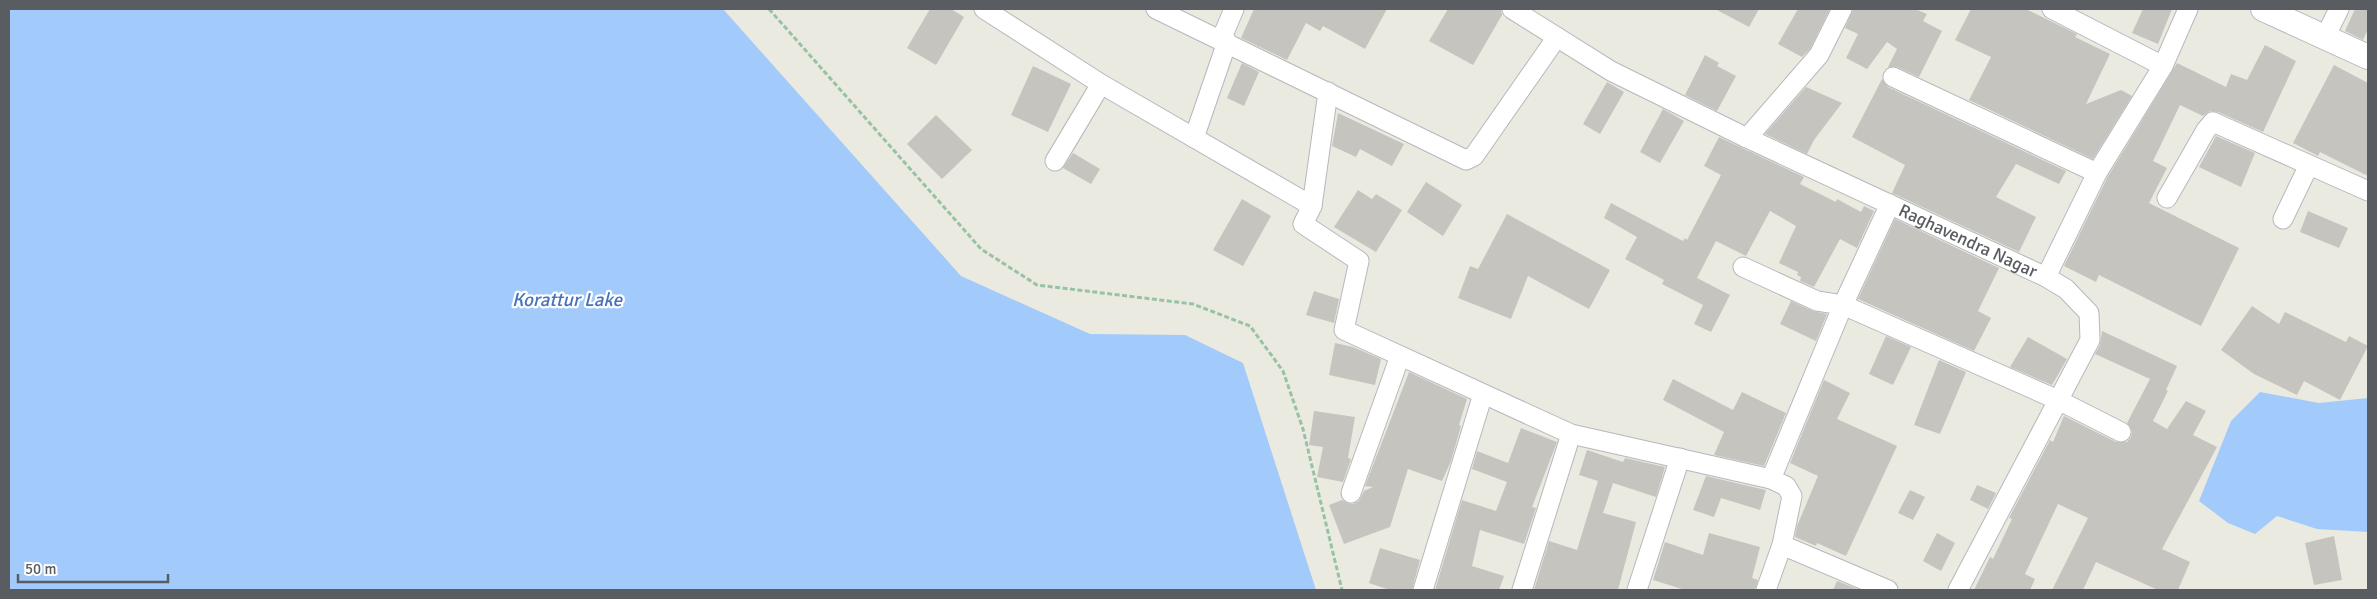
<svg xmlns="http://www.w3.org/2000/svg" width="2377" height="599" viewBox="0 0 2377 599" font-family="Signika,sans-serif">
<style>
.water{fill:#a2cafa}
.building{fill:#c6c4be}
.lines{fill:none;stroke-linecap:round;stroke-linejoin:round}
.minor-casing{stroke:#b6b8bd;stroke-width:21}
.tertiary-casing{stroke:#b6b8bd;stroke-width:26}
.path{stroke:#97c2a8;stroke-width:3;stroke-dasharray:5 2.5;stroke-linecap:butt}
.minor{stroke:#fff;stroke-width:19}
.tertiary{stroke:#fff;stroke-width:24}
.labels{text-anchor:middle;stroke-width:4.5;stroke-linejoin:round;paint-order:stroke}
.street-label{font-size:18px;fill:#595c61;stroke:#fff}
.water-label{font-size:19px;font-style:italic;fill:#4773bb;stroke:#fff}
</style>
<rect width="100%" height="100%" fill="#ebeae0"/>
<g class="water">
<path d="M 9,9 L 723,9 L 961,276 L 1090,334 L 1185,335 L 1243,363 L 1316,590 L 9,590 Z"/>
<path d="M 2260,392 L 2319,403 L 2368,398 L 2368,532 L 2317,529 L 2277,516 L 2255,534 L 2228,523 L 2199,501 L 2231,421 Z"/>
</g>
<g class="building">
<path d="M 930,9 L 951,9 L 964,17 L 936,65 L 907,48 Z"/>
<path d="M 1254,9 L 1387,9 L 1365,49 L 1323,26 L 1320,31 L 1306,23 L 1287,60 L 1241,38 Z"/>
<path d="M 1448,9 L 1501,9 L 1502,15 L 1473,65 L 1429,41 Z"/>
<path d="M 1715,9 L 1759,9 L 1749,27 Z"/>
<path d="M 1798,9 L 1830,9 L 1810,49 L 1802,57 L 1778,44 Z"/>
<path d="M 1853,9 L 1915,9 L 1927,14 L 1923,21 L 1942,31 L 1919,77 L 1897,67 L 1888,67 L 1897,49 L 1887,42 L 1867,69 L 1846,58 L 1858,34 L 1845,28 Z"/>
<path d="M 1971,9 L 2026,9 L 2077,34 L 2075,37 L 2110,54 L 2086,104 L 2121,90 L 2132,96 L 2093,159 L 1969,100 L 1991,57 L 1955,40 Z"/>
<path d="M 2143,9 L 2172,9 L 2158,44 L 2132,33 Z"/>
<path d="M 2355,9 L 2368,9 L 2368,29 L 2363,40 L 2345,31 Z"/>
<path d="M 2265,45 L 2296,61 L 2263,132 L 2218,112 L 2210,111 L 2203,116 L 2180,105 L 2153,161 L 2167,168 L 2149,203 L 2239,248 L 2201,326 L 2099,275 L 2096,282 L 2064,266 L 2107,178 L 2177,63 L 2226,87 L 2231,74 L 2247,80 Z"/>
<path d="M 1705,55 L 1719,63 L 1717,66 L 1736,76 L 1717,111 L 1685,95 Z"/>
<path d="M 1242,63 L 1259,72 L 1244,106 L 1227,98 Z"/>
<path d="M 2334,65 L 2368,83 L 2368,176 L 2320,152 L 2318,156 L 2293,143 Z"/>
<path d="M 1033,66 L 1071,84 L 1048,132 L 1011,115 Z"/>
<path d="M 1882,79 L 1888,87 L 2066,171 L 2059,184 L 2016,164 L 1996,197 L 2036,217 L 2019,252 L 1892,193 L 1905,165 L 1852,137 Z"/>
<path d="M 1607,82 L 1624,92 L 1600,134 L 1583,124 Z"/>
<path d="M 1806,87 L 1842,103 L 1814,140 L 1807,154 L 1765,134 Z"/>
<path d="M 1663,109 L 1684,121 L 1660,163 L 1640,152 Z"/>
<path d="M 1338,113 L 1404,144 L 1392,166 L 1360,149 L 1356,157 L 1332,146 Z"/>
<path d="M 936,115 L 972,150 L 942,179 L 907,144 Z"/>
<path d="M 2216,136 L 2255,153 L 2241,187 L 2199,167 Z"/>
<path d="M 1719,137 L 1804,177 L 1800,184 L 1836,202 L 1837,199 L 1861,212 L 1864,206 L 1874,211 L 1857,248 L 1840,239 L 1814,287 L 1800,281 L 1801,277 L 1797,275 L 1798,272 L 1779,263 L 1796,226 L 1770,211 L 1746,256 L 1716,241 L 1697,278 L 1730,295 L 1711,332 L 1694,324 L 1703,305 L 1662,284 L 1664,280 L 1625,259 L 1637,237 L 1604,218 L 1611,203 L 1683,241 L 1685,238 L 1687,240 L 1721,175 L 1704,166 Z"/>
<path d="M 1073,153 L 1100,169 L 1091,184 L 1063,168 Z"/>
<path d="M 1426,182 L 1462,205 L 1443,236 L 1407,212 Z"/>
<path d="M 1358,190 L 1372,199 L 1376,194 L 1402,210 L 1376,252 L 1334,227 Z"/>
<path d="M 1242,199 L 1271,216 L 1243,266 L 1213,250 Z"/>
<path d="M 2308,211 L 2348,228 L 2339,248 L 2300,232 Z"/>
<path d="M 1507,214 L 1610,270 L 1589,309 L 1528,276 L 1511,319 L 1458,298 L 1470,266 L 1478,269 Z"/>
<path d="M 1895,219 L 1999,268 L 1978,311 L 1991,318 L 1974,351 L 1858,299 Z"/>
<path d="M 1314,291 L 1339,299 L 1334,323 L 1306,315 Z"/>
<path d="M 1791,301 L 1813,311 L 1827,314 L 1816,341 L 1780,324 Z"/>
<path d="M 2252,306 L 2279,324 L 2285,312 L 2346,342 L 2349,336 L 2368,346 L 2340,400 L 2304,381 L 2297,395 L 2254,374 L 2221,350 Z"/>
<path d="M 2102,331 L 2177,366 L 2166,390 L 2168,391 L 2153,421 L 2167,429 L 2186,401 L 2206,411 L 2193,435 L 2217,447 L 2162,549 L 2190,562 L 2178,590 L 2158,590 L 2096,562 L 2083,590 L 2052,590 L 2088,518 L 2058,504 L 2025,574 L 2035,579 L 2030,590 L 1974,590 L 1990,557 L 1993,559 L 2012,519 L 2009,518 L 2050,440 L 2053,442 L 2064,416 L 2116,442 L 2127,442 L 2131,437 L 2132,431 L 2127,423 L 2150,379 L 2095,354 L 2100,345 Z"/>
<path d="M 1886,336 L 1911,347 L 1893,385 L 1869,374 Z"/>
<path d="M 2028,337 L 2067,359 L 2052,385 L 2010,367 Z"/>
<path d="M 1335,343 L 1353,347 L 1381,359 L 1375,385 L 1329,375 Z"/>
<path d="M 1939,360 L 1966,372 L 1940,434 L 1914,425 Z"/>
<path d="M 1409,372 L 1467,399 L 1459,425 L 1461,426 L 1451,461 L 1442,481 L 1408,469 L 1390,527 L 1344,544 L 1329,505 L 1342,500 L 1347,503 L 1353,504 L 1359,501 L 1364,491 L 1373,487 L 1365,486 Z"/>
<path d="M 1673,379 L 1733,410 L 1742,392 L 1786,413 L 1764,466 L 1714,455 L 1724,432 L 1663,400 Z"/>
<path d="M 1824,380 L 1850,393 L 1837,419 L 1897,446 L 1846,556 L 1817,543 L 1816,546 L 1795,537 L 1797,526 L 1818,476 L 1790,463 Z"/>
<path d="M 1314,411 L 1355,417 L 1348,458 L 1351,459 L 1343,482 L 1317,477 L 1323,447 L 1309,445 Z"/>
<path d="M 1521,428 L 1557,442 L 1532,507 L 1536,508 L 1524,544 L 1480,530 L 1472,566 L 1504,576 L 1499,590 L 1435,590 L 1462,500 L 1496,511 L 1507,482 L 1472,469 L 1477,451 L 1508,463 Z"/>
<path d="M 1587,450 L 1623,462 L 1625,458 L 1665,467 L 1656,497 L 1613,483 L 1603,513 L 1636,522 L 1618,590 L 1534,590 L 1549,541 L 1577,550 L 1598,481 L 1579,475 Z"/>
<path d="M 1706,476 L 1766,490 L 1760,510 L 1721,498 L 1714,517 L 1693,510 Z"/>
<path d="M 1977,485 L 1996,493 L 1988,509 L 1970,500 Z"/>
<path d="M 1910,490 L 1925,497 L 1913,520 L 1898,513 Z"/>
<path d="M 1709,533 L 1760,547 L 1752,578 L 1758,580 L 1755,590 L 1685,590 L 1653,580 L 1665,542 L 1703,555 Z"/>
<path d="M 1937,533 L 1955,543 L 1941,571 L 1923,561 Z"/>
<path d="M 2334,536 L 2342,580 L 2314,585 L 2305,543 Z"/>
<path d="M 1380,548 L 1420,560 L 1412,590 L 1390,590 L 1369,583 Z"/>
<path d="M 1837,581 L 1860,590 L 1833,590 Z"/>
</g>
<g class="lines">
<g class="minor-casing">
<g id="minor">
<path d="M 984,9 L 1101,84 L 1055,161"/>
<path d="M 1156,9 L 1466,160 L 1474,156 L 1557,37"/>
<path d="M 1512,9 L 1611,71 L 1747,138"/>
<path id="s1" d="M 1842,9 L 1819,55 L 1747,138 L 2046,277"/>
<path d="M 2052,9 L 2163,66"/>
<path d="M 2325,37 L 2339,9"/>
<path d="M 1221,40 L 1234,9"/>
<path d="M 1893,77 L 2097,173"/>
<path d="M 1101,84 L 1312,206 L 1328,92"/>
<path d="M 1194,138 L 1227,42"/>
<path d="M 2167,198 L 2206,130 L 2213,122 L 2368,191"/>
<path d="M 1312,206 L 1303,224 L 1359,261 L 1344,330 L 1571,434 L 1771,479 L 1786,486 L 1792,496 L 1782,545 L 1766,590"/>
<path d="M 2283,219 L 2309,165"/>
<path d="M 1743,267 L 1817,301 L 1843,305 L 2058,400 L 2121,432"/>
<path d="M 1771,479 L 1843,305 L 1890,204"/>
<path d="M 1351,493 L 1400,356"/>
<path d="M 1782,545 L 1888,590"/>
<path d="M 1423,590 L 1483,394"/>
<path d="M 1522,590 L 1571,434"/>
<path d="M 1637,590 L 1680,458"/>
<path d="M 1958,590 L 2090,340 L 2089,313 L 2066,289 L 2046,277 L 2097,173 L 2163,66 L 2188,9"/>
</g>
</g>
<g class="tertiary-casing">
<path id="tertiary" d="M 2263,9 L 2368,57"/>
</g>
<path class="path" d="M 769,9 L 981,249 L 1037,285 L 1193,304 L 1250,326 L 1283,371 L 1303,429 L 1342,590"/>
<use href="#minor" class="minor"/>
<use href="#tertiary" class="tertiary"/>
</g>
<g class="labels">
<g class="street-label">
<text dy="6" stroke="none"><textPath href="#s1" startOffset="405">Raghavendra Nagar</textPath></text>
</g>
<g class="water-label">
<text x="567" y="306">Korattur Lake</text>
</g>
</g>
<rect width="2377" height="599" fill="none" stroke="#595c61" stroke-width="20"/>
<path d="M18 574v8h150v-8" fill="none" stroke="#595c61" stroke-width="2.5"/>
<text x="25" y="574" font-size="15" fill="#595c61" stroke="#ffffff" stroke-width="4" paint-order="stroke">50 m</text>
</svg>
